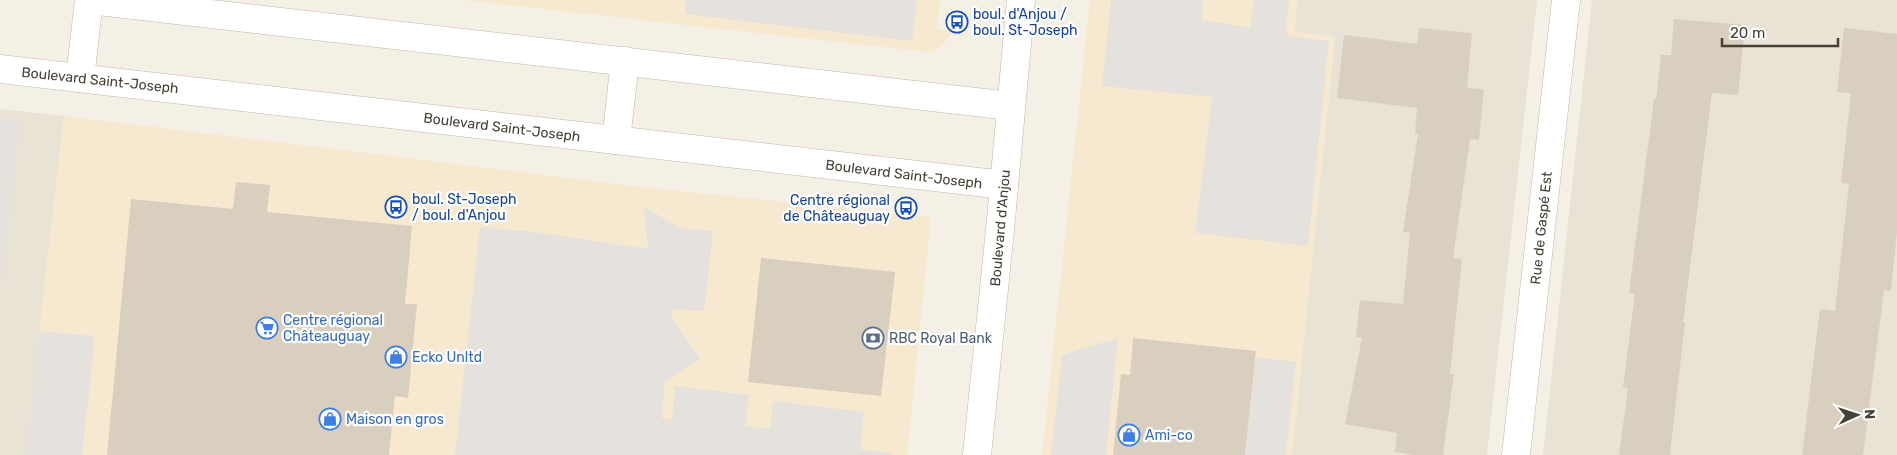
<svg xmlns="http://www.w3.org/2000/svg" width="1897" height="455" viewBox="0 0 1897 455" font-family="Rubik,sans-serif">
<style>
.residential{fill:#e8e3d4}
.commercial{fill:#f7e8d0}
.parking{fill:#e5e2de}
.building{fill:#d9cfbe}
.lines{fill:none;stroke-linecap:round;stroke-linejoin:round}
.minor-casing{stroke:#c0b9a8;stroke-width:29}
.minor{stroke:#fff;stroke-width:28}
.labels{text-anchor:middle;stroke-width:4.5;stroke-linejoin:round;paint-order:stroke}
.transit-label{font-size:14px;fill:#164399;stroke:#fff;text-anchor:start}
.street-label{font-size:14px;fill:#474135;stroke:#fff}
.shop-label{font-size:14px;fill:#366cbe;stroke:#fff;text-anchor:start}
.service-label{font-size:14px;fill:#4e5e75;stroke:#fff;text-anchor:start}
</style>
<rect width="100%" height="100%" fill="#f4f0e6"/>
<g class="residential">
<path d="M 1297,0 L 1537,0 L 1487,455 L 1292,455 L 1335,37 L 1294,32 Z"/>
<path d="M 1592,0 L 1897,0 L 1897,455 L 1543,455 Z"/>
<path d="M 0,109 L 64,116 L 25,455 L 0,455 Z"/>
</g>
<g class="commercial">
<path d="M 462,0 L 940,0 L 937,29 L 952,30 L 948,39 L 940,48 L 929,52 Z"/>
<path d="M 1090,0 L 1297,0 L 1295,32 L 1335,37 L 1292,455 L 1042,455 Z"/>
<path d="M 64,116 L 650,188 L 931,217 L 907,455 L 25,455 Z"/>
</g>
<g class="parking">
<path d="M 686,0 L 917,0 L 912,41 L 685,14 Z"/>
<path d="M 1111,0 L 1203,0 L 1202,20 L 1250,28 L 1254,0 L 1289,0 L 1286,31 L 1289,36 L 1329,41 L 1308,246 L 1195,233 L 1212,97 L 1102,86 Z"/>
<path d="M 0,118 L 21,121 L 0,291 Z"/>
<path d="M 644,206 L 679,228 L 713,231 L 704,311 L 672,309 L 672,319 L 700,358 L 665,381 L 662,418 L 672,420 L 675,386 L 749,395 L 745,426 L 770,429 L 773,401 L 864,412 L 860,449 L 891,453 L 891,455 L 455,455 L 480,227 L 535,232 L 648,249 Z"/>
<path d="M 39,331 L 93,336 L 94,348 L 82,455 L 25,455 Z"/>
<path d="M 1118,338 L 1106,455 L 1051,455 L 1062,355 Z"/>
<path d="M 1256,357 L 1296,362 L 1286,455 L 1245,455 Z"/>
</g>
<g class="building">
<path d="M 1674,19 L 1745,25 L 1738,95 L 1712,93 L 1683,322 L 1685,322 L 1670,455 L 1619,455 L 1628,388 L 1623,387 L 1635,294 L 1629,293 L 1654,99 L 1656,99 L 1661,55 L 1671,55 Z"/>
<path d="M 1419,28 L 1472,33 L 1467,88 L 1484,89 L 1479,140 L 1470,139 L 1453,258 L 1462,259 L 1450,374 L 1454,374 L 1443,455 L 1414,455 L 1395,452 L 1397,433 L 1345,424 L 1362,338 L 1356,337 L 1360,300 L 1403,304 L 1410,233 L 1403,232 L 1418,134 L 1415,134 L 1417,108 L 1337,98 L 1344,35 L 1417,44 Z"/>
<path d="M 1844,28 L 1897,34 L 1897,231 L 1891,291 L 1884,290 L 1863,455 L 1802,455 L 1820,309 L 1835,311 L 1849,184 L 1841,183 L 1851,93 L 1837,92 Z"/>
<path d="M 236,182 L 270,185 L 267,212 L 412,226 L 405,304 L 417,304 L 408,398 L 395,396 L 389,455 L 107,455 L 131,199 L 233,209 Z"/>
<path d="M 761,258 L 895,272 L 881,396 L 748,382 Z"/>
<path d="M 1133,338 L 1256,351 L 1245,455 L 1113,455 L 1121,374 L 1130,375 Z"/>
</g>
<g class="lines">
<g class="minor-casing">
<g id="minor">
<path d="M 90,0 L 1010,106"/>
<path d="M 0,69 L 1004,185"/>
<path d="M 80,78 L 89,0"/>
<path d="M 616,140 L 625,61"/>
<path d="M 977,455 L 1000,230 L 1021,0"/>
<path d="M 1516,455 L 1566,0"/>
</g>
</g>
<use href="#minor" class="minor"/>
</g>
<defs>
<g id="bus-ring" transform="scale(1.125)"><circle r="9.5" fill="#fff" stroke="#1a4fb4" stroke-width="1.5"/><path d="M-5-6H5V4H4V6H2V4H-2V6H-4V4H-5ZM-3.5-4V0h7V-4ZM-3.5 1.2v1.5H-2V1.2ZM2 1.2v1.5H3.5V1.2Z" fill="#1a4fb4"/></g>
<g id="supermarket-ring" transform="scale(1.125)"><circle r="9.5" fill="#fff" stroke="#3f7fe0" stroke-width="1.5"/><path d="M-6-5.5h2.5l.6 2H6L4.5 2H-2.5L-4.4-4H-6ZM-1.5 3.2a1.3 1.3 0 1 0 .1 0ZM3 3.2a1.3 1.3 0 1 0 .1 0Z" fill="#3f7fe0"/></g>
<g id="bank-ring" transform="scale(1.125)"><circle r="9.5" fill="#fff" stroke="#5c6f8a" stroke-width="1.5"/><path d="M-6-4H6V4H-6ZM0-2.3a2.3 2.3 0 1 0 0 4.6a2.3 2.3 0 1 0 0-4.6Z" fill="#5c6f8a"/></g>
<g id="shop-ring" transform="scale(1.125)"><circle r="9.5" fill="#fff" stroke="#3f7fe0" stroke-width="1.5"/><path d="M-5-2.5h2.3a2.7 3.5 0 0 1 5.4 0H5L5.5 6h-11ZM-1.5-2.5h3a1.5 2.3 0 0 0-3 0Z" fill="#3f7fe0"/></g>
</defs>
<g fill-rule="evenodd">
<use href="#bus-ring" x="957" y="22"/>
<use href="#bus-ring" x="396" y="207"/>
<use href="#bus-ring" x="906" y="208"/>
<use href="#supermarket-ring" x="267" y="328"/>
<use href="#bank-ring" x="873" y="338"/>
<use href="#shop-ring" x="396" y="357"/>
<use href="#shop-ring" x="330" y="419"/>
<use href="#shop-ring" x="1129" y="435"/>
</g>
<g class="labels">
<g class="transit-label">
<text x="973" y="19">boul. d'Anjou /<tspan x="973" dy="16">boul. St-Joseph</tspan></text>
<text x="412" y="204">boul. St-Joseph<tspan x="412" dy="16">/ boul. d'Anjou</tspan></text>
<text x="890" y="205" text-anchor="end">Centre régional<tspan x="890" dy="16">de Châteauguay</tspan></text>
</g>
<g class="street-label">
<text transform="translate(100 80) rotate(6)" y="5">Boulevard Saint-Joseph</text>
<text transform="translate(502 127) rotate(7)" y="5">Boulevard Saint-Joseph</text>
<text transform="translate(904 174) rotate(7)" y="5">Boulevard Saint-Joseph</text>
<text transform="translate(1000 228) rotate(-85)" y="5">Boulevard d'Anjou</text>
<text transform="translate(1541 228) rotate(-84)" y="5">Rue de Gaspé Est</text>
</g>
<g class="shop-label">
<text x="283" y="325">Centre régional<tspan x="283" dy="16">Châteauguay</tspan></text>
<text x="412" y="362">Ecko Unltd</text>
<text x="346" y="424">Maison en gros</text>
<text x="1145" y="440">Ami-co</text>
</g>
<g class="service-label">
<text x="889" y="343">RBC Royal Bank</text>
</g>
</g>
<g transform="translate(1857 415) rotate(87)" stroke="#ffffff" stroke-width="4" paint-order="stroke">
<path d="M0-4L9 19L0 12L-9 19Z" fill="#474135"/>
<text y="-8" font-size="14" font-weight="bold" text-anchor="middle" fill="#474135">N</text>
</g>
<path d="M1722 38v8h116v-8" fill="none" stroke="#474135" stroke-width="2.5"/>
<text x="1730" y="38" font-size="15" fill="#474135" stroke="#ffffff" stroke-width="4" paint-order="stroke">20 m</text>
</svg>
